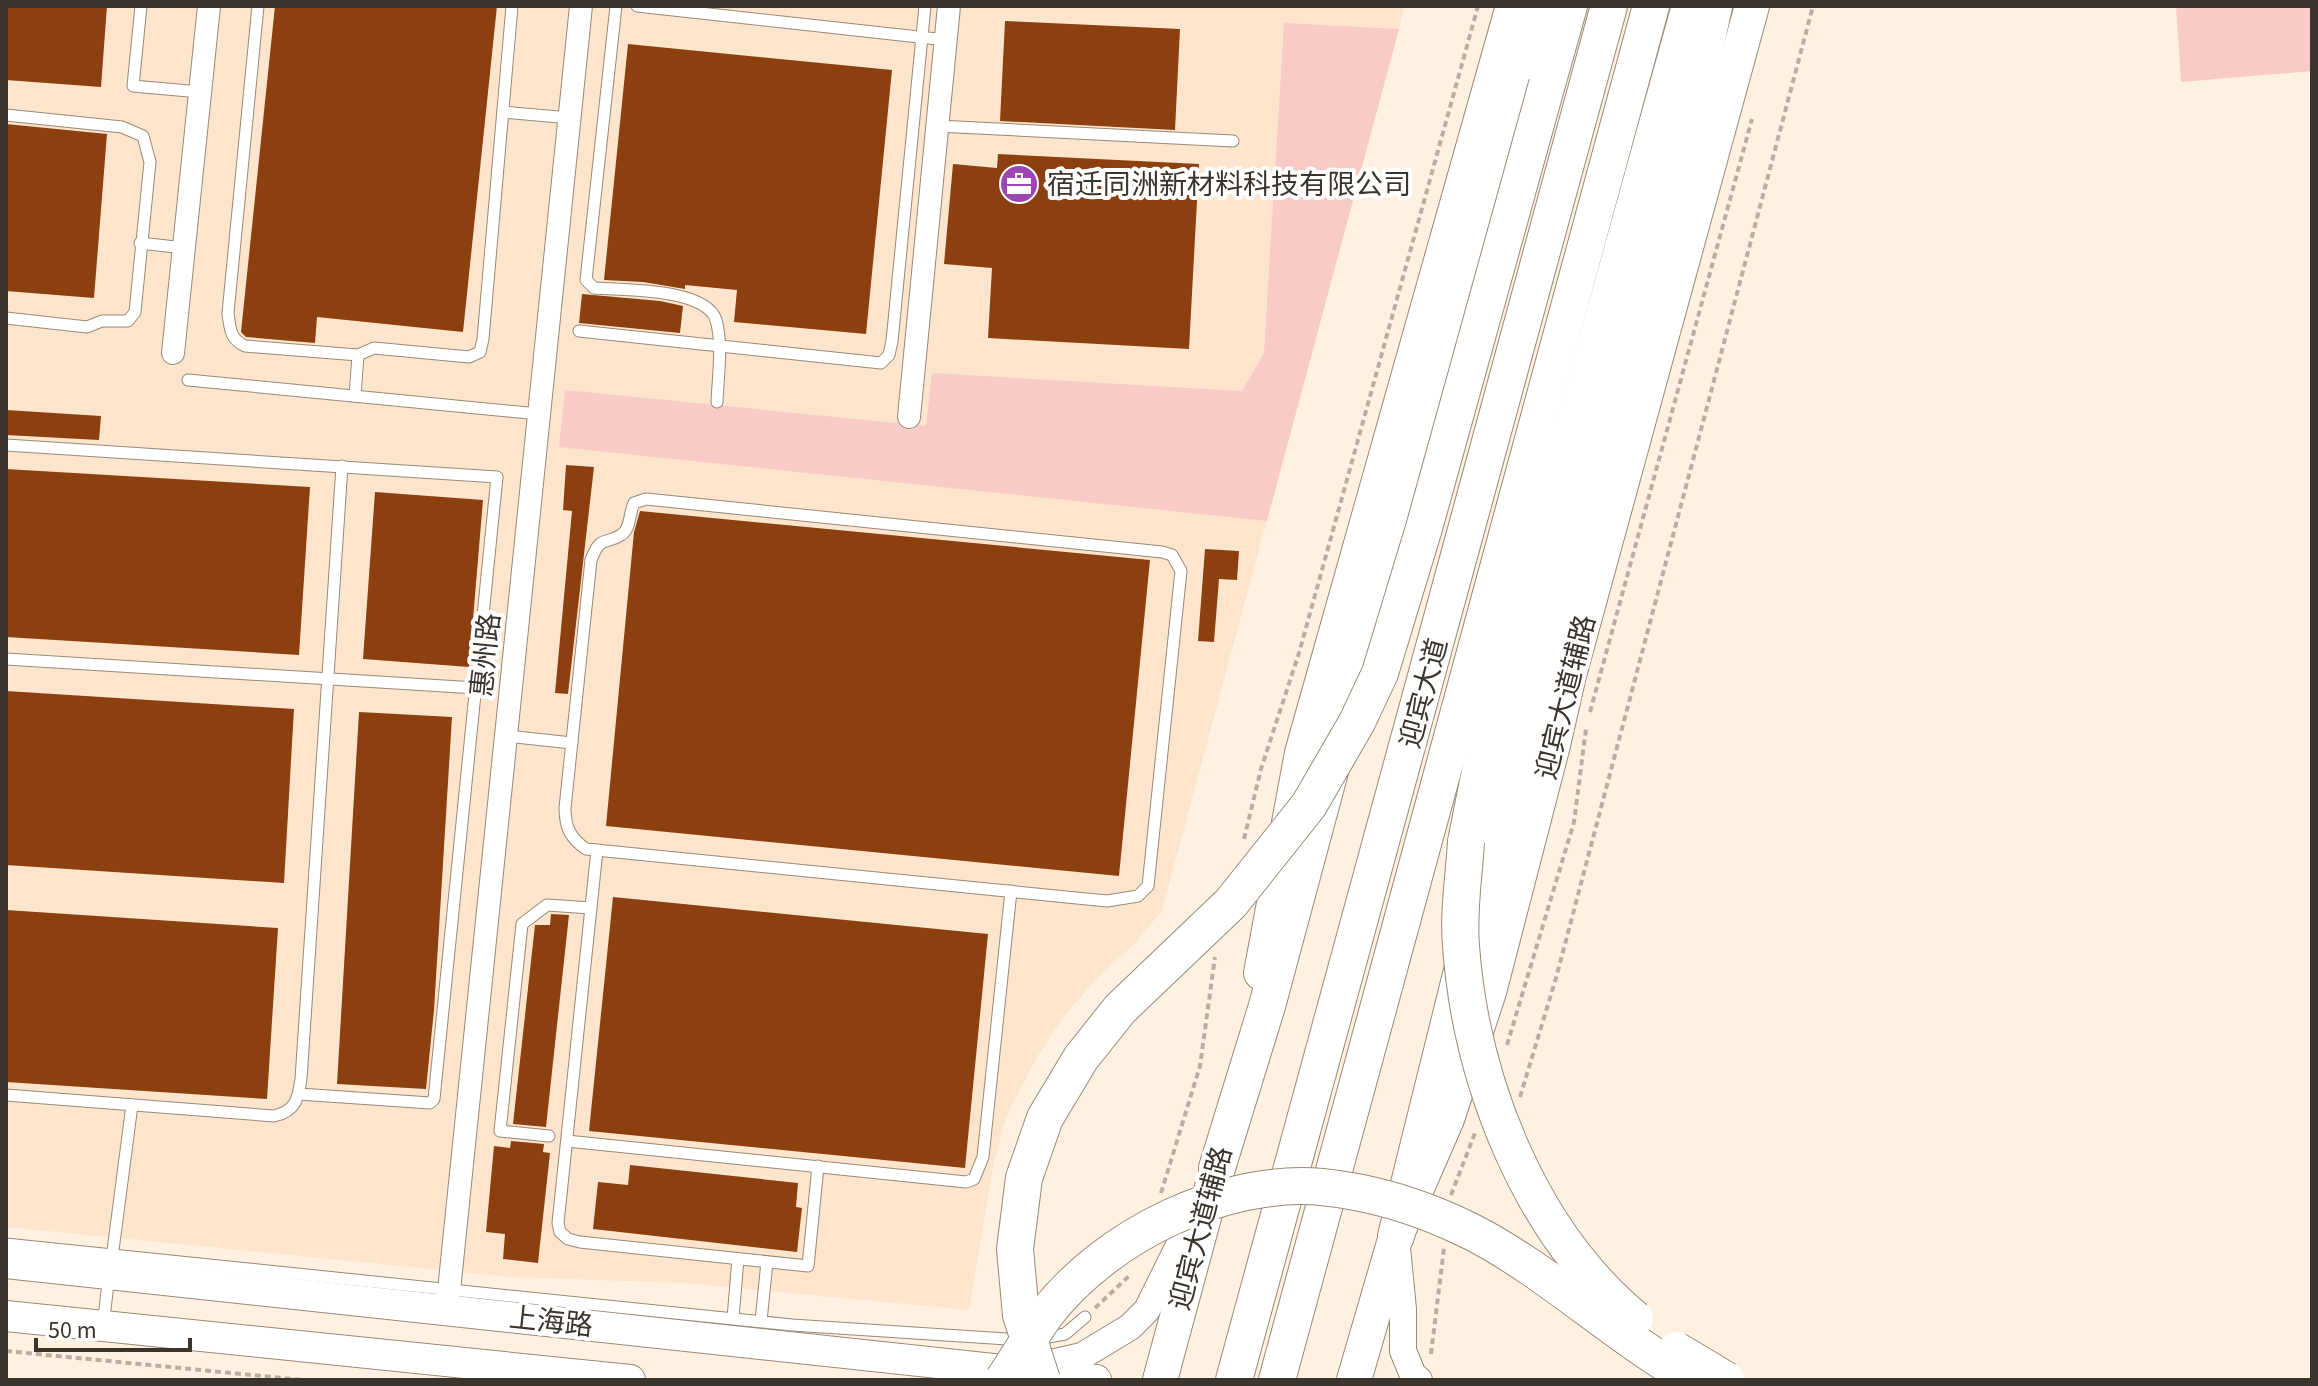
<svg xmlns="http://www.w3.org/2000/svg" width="2318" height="1386" viewBox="0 0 2318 1386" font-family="'Source Sans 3','Noto Sans SC',sans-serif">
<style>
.built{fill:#fce5cc}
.green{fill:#f8cbc7}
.building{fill:#8c400f}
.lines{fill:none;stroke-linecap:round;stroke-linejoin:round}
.service-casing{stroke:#998977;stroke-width:13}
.minor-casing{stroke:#998977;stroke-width:24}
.tertiary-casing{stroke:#998977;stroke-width:28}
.secondary-casing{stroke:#998977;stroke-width:32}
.primary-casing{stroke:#998977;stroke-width:36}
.trunk-casing{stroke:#998977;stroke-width:38}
.path{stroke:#b9aea1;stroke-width:4;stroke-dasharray:6 4;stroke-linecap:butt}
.service{stroke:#fff;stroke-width:11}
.minor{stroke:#fff;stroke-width:22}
.tertiary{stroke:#fff;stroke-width:26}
.secondary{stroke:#fff;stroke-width:30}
.primary{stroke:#fff;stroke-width:34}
.trunk{stroke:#fff;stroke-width:36}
.trunk-bridge-casing{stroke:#998977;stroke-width:38;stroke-linecap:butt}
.trunk-bridge{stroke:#fff;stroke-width:36}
.labels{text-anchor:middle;stroke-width:8;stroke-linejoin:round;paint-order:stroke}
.poi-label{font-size:28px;fill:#3b342d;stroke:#fff;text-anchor:start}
.street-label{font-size:28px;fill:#3b342d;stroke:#fff}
</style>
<rect width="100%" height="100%" fill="#fff1e1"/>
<path class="built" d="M 6,6 L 1405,6 L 1162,911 L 1135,943 L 1095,981 L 1064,1016 L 1036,1059 L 1007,1115 L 994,1162 L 969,1310 L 684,1283 L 510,1277 L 6,1227 Z"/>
<g class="green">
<path d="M 2176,6 L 2312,6 L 2312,71 L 2181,82 Z"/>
<path d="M 1284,23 L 1399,29 L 1267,521 L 559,447 L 565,390 L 926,426 L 932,373 L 1242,391 L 1264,353 Z"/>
</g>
<g class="building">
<path d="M 6,6 L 107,6 L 101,87 L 6,80 Z"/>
<path d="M 275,6 L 497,6 L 463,332 L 317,317 L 315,343 L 246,337 L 241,332 Z"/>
<path d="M 1005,21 L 1180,29 L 1175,130 L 1000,121 Z"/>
<path d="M 628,44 L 892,70 L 866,334 L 734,322 L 737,290 L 685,285 L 685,289 L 643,282 L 604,280 Z"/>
<path d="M 6,124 L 107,134 L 94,298 L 6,291 Z"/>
<path d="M 998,154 L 1199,164 L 1189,349 L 988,338 L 992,268 L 944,264 L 953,164 L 997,168 Z"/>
<path d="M 582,294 L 660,301 L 683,306 L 680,333 L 579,323 Z"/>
<path d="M 6,410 L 101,416 L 99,440 L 6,435 Z"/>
<path d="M 566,465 L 594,467 L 568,694 L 555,693 L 572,511 L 563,510 Z"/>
<path d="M 6,469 L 310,487 L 299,655 L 6,637 Z"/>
<path d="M 375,492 L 483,500 L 469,667 L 363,659 Z"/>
<path d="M 640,511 L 1150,560 L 1119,876 L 606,826 L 634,532 Z"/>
<path d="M 1205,549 L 1239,551 L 1237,580 L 1219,579 L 1214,642 L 1198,641 Z"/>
<path d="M 6,691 L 294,709 L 284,883 L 6,865 Z"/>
<path d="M 359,712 L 452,717 L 434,1010 L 426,1089 L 337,1084 Z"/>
<path d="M 613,897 L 988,934 L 965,1168 L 589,1131 Z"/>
<path d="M 6,910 L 278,928 L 267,1099 L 6,1082 Z"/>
<path d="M 551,914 L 569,915 L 546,1127 L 513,1124 L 535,925 L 550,925 Z"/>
<path d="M 511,1141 L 544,1144 L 543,1152 L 550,1153 L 538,1263 L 503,1259 L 505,1234 L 486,1232 L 494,1146 L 510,1148 Z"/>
<path d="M 630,1165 L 798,1183 L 796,1207 L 802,1208 L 797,1252 L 593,1229 L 598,1182 L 628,1185 Z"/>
</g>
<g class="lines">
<g class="service-casing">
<g id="service">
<path d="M 141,6 L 133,86 L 200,92"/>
<path d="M 258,6 L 228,313 C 230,329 230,339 245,346 L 358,355 L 374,348 L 469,357 L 480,352 L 483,339 L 512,6"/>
<path d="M 616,6 L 586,280 L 594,288 C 622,290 706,288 716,320 C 723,345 718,376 717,402"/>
<path d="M 637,6 L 946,40"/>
<path d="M 503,112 L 570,118"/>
<path d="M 6,115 L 122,127 L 143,136 L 150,162 L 135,312 L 128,321 L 102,321 L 87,327 L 6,318"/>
<path d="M 937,126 L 1233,141"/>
<path d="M 140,243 L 184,248"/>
<path d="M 579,331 L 881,363 L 889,355 L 892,341 L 925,6"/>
<path d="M 188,380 L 539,414"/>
<path d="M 355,396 L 358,355"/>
<path d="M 6,445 L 497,477 L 434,1099 L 430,1103 L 299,1094"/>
<path d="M 646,499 L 1162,552 L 1172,555 L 1181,571 L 1148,886 L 1138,896 L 1107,901 L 586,849 C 570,838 565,827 565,808 L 591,560 C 601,534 604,546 621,535 C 631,529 629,513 634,503 Z"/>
<path d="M 6,659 L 476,688"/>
<path d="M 507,736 L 572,743"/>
<path d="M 597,850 L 558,1223 L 560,1232 L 568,1239 L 580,1242 L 808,1266 L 818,1166"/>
<path d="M 6,1095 L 274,1116 C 296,1111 298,1099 301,1079 L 342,466"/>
<path d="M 549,1136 L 500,1131 L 522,924 L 547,905 L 591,908"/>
<path d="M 567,1141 L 966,1182 L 974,1179 L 983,1157 L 1011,891"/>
<path d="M 6,1244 L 792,1325 L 1021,1340"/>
<path d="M 112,1258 L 132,1105"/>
<path d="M 733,1318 L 738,1259"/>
<path d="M 761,1321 L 767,1262"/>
<path d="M 103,1326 L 109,1275"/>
<path d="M 1038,1339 L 1065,1334 L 1085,1317"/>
</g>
</g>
<g class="minor-casing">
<g id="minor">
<path d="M 173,353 L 209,6"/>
<path d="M 909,417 L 949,6"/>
<path d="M 447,1310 L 581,6"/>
</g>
</g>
<g class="tertiary-casing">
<g id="tertiary">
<path d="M 1397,1248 L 1403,1309 L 1403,1351 L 1413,1375 L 1419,1380"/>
<path d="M 1024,1361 L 1051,1363 L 1082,1356 L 1130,1327 L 1147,1310 L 1194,1215"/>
</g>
</g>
<g class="secondary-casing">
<g id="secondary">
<path d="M 6,1263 L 1096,1380"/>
<path d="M 6,1316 L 630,1380"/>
</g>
</g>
<g class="primary-casing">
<g id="primary">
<path d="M 1261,973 L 1302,753 L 1513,6"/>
<path d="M 1160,1380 L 1214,1180"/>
<path d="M 1354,1380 L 1396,1236 L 1447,1119 L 1489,992 L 1553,745 L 1569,675 L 1752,6"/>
</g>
</g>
<g class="trunk-casing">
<g id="trunk">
<path d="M 1547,84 L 1569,6"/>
<path d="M 1466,842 L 1487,736 L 1690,6"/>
<path d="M 1217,1168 L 1267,1006 L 1469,254 L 1540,6"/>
<path d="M 1396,1236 L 1493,846 L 1683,152 L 1714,6"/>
<path d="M 1234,1380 L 1609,6"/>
<path d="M 1277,1380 L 1651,6"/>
</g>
</g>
<g class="path">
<path d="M 1590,712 L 1752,119"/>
<path d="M 1244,839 L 1261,769 L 1299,653 L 1478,6"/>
<path d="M 1507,1045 L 1574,822 L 1586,729"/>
<path d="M 1520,1097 L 1556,978 L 1813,6"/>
<path d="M 1161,1193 L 1200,1066 L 1215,957"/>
<path d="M 1451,1195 L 1475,1133"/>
<path d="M 1095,1308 L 1129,1276"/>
<path d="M 6,1351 L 303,1380"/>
<path d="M 1431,1354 L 1444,1248"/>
</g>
<use href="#service" class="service"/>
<use href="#minor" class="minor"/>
<use href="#tertiary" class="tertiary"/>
<use href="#secondary" class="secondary"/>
<use href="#primary" class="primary"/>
<use href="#trunk" class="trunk"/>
<g class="trunk-bridge-casing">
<g id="trunk-bridge">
<path d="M 1466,842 C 1464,876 1458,912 1461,946 C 1471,1081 1529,1231 1635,1319"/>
<path d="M 1676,1350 L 1726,1380"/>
<path d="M 1003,1380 C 1018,1358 1031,1335 1046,1314 C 1106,1236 1223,1178 1322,1187 C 1373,1192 1426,1209 1472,1232 C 1550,1272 1617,1338 1694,1380"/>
<path d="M 1042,1380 L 1021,1315 L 1015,1249 L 1024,1178 L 1045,1118 L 1081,1058 L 1120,1009 L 1231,903 L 1309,805 L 1357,722 L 1380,673 L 1424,528 L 1547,84"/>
</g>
</g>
<use href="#trunk-bridge" class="trunk-bridge"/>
</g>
<defs>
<g id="office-disc" transform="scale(2)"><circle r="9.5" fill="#9b46b4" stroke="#fff"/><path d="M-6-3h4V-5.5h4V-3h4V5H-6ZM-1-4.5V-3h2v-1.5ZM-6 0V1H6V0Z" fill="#fff"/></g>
</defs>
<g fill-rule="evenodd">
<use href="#office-disc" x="1019" y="184"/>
</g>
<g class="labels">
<g class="poi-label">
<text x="1047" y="194">宿迁同洲新材料科技有限公司</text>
</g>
<g class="street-label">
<text transform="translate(485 655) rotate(-84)" y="10">惠州路</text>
<text transform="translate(1423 693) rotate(-75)" y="10">迎宾大道</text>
<text transform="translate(1565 697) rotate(-76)" y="10">迎宾大道辅路</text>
<text transform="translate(1200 1228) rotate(-75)" y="10">迎宾大道辅路</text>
<text transform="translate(551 1321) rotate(6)" y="10">上海路</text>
</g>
</g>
<rect width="2318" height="1386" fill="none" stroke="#3b342d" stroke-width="16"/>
<path d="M36 1338v12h154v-12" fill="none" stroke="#3b342d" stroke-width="4"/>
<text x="48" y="1338" font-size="24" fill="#3b342d" stroke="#ffffff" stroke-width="6" paint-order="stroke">50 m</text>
</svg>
